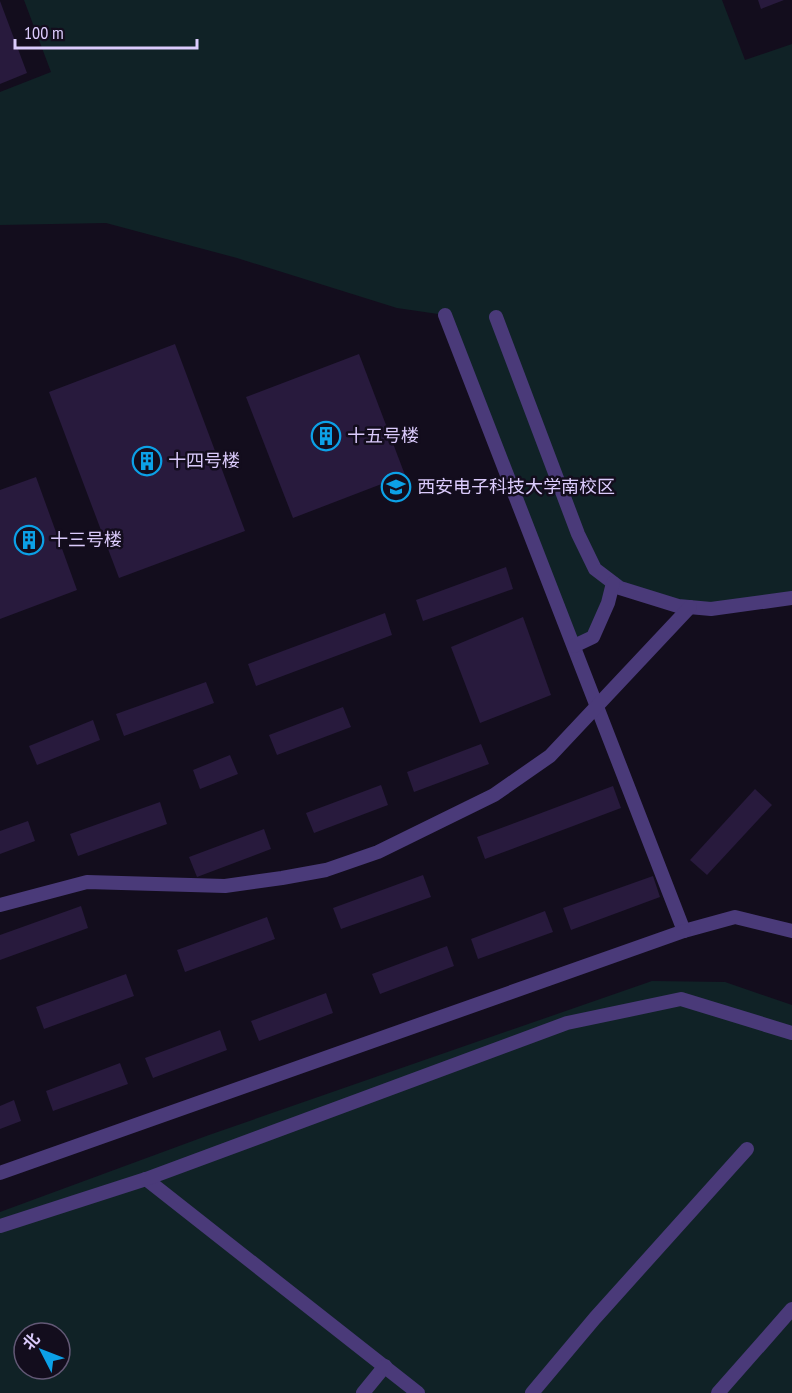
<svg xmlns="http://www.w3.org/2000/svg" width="792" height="1393" viewBox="0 0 792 1393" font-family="'PT Sans Narrow','Noto Sans SC',sans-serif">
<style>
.green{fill:#102226;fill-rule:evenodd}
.building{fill:#281a3d}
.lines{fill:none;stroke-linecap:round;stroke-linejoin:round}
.minor{stroke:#4a3a79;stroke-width:14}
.labels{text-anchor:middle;stroke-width:5;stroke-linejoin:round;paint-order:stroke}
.poi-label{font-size:18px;fill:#dbcbfc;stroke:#130d1d;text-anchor:start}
</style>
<rect width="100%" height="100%" fill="#130d1d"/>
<g class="green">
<path d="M 24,0 L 722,0 L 745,60 L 792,44 L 792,598 L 711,609 L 620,588 L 599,625 L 574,646 L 445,315 L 397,308 L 237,258 L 106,223 L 0,225 L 0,92 L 51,72 Z"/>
<path d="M 652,981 L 725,982 L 792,1005 L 792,1393 L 0,1393 L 0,1212 L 209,1135 ZM 24,1333 L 60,1333 L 60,1369 L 24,1369 Z"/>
</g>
<g class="building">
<path d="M 758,0 L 784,0 L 761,9 Z"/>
<path d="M 0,1 L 27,73 L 0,84 Z"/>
<path d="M 175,344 L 245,531 L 119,578 L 49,392 Z"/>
<path d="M 359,354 L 405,475 L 293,518 L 246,397 Z"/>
<path d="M 36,477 L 77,590 L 0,619 L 0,490 Z"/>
<path d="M 506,567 L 513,589 L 423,621 L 416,600 Z"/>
<path d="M 385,613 L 392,635 L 256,686 L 248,664 Z"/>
<path d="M 523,617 L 551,695 L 480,723 L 451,647 Z"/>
<path d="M 206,682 L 214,703 L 124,736 L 116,714 Z"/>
<path d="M 343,707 L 351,727 L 277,755 L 269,735 Z"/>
<path d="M 93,720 L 100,740 L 37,765 L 29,746 Z"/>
<path d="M 481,744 L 489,764 L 414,792 L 407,772 Z"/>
<path d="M 230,755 L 238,774 L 200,789 L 193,770 Z"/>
<path d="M 381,785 L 388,805 L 314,833 L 306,813 Z"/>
<path d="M 613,786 L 621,808 L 485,859 L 477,837 Z"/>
<path d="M 755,789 L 772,805 L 707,875 L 690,860 Z"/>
<path d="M 160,802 L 167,824 L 78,856 L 70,834 Z"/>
<path d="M 28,821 L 35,841 L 0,854 L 0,831 Z"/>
<path d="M 264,829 L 271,849 L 197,877 L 189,857 Z"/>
<path d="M 423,875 L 431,897 L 341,929 L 333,908 Z"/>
<path d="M 653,876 L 660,897 L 571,930 L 563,908 Z"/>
<path d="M 81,906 L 88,928 L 0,960 L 0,935 Z"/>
<path d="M 545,911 L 553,932 L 478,959 L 471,939 Z"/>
<path d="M 267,917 L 275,939 L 185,972 L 177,950 Z"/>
<path d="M 447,946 L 454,966 L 380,994 L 372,974 Z"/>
<path d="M 126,974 L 134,996 L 44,1029 L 36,1007 Z"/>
<path d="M 326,993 L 333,1013 L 259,1041 L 251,1021 Z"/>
<path d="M 220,1030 L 227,1050 L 153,1078 L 145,1058 Z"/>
<path d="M 120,1063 L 128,1084 L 53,1111 L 46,1091 Z"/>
<path d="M 14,1100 L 21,1121 L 0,1129 L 0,1106 Z"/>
</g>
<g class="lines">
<g class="minor">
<path d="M 445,315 L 684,931 L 735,917 L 792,931"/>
<path d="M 496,317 L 578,534 L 595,569 L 620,588 L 678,606 L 711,609 L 792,598"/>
<path d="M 574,646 L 593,637 L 608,603 L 613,583"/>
<path d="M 0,905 L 87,882 L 225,886 L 282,878 L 326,870 L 378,852 L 494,795 L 550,756 L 690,607"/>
<path d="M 0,1173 L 684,931"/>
<path d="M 146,1179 L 418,1393"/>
<path d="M 0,1226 L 146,1179 L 567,1023 L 681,999 L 792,1033"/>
<path d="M 363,1393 L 385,1366"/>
<path d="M 532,1393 L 595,1318 L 747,1149"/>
<path d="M 718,1393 L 792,1309"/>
</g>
</g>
<defs>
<g id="building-ring" transform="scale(1.5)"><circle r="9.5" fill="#130d1d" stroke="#0ca1e7" stroke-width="1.5"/><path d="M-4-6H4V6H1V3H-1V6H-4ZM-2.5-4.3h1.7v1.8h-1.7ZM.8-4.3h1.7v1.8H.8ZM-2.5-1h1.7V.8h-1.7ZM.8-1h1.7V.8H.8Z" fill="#0ca1e7"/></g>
<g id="university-ring" transform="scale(1.5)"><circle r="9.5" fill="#130d1d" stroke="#0ca1e7" stroke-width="1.5"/><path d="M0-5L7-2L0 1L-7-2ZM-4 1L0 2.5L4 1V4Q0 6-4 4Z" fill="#0ca1e7"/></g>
</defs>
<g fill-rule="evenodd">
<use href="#building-ring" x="326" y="436"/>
<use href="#building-ring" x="147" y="461"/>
<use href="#university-ring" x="396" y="487"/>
<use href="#building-ring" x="29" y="540"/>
</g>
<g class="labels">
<g class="poi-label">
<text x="347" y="442">十五号楼</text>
<text x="168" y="467">十四号楼</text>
<text x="417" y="493">西安电子科技大学南校区</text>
<text x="50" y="546">十三号楼</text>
</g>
</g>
<g transform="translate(42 1351) rotate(312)"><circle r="28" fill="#130d1d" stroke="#635976" stroke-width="1.5"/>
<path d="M0-4.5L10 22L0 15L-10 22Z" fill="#0ca1e7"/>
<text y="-9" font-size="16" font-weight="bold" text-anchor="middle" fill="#dbcbfc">北</text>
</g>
<path d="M15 39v9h182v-9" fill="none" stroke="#dbcbfc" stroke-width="3"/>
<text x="24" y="39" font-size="18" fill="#dbcbfc" stroke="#130d1d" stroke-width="4.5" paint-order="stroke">100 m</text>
</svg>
